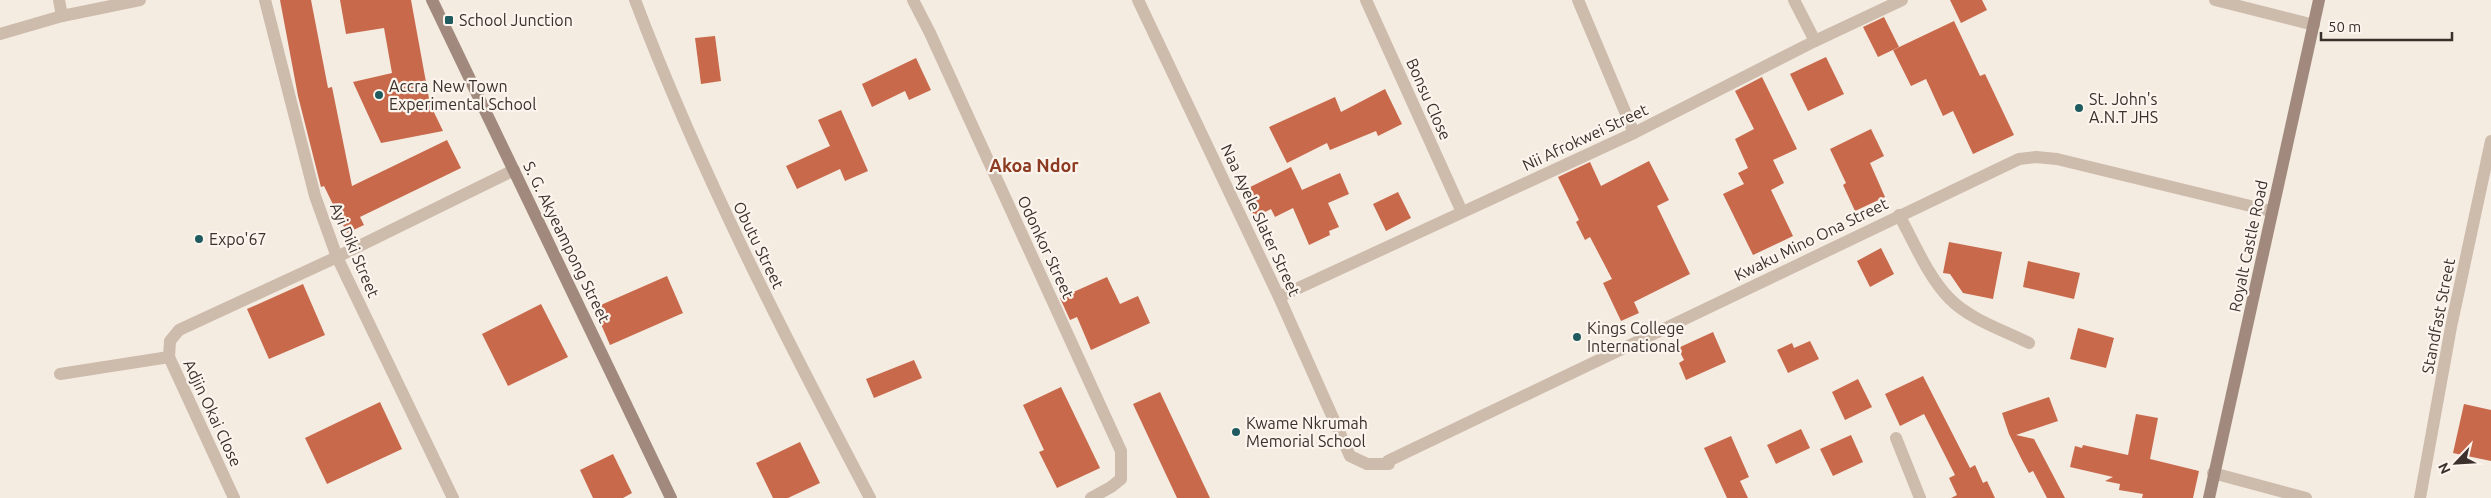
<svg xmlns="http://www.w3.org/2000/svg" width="2491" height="498" viewBox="0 0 2491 498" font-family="Ubuntu,sans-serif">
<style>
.building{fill:#c8694b}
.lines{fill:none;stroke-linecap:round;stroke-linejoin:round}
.street{stroke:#cdbbac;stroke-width:12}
.secondary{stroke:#a18a7d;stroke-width:12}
.poi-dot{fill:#1f5a5e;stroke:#fbf5ee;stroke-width:2}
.labels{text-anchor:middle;stroke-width:4.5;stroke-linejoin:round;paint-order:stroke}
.poi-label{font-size:16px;fill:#3b302b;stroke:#fbf5ee;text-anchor:start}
.street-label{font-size:16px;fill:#3b302b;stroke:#fbf5ee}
.neighbourhood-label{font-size:18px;font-weight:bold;fill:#8c3b22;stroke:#fbf5ee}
</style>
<rect width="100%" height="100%" fill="#f4ebe1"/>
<g class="building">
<path d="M 280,0 L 311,0 L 328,88 L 332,87 L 352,186 L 447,140 L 461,168 L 360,217 L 364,225 L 347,233 L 324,186 L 321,187 L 298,96 Z"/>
<path d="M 340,0 L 411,0 L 430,104 L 443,131 L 381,143 L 353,82 L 392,73 L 384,28 L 346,34 Z"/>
<path d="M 1950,0 L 1982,0 L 1987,10 L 1961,23 Z"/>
<path d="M 1884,17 L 1899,47 L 1878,57 L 1863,27 Z"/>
<path d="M 1954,21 L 1980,76 L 1985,74 L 2014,135 L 1973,154 L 1953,111 L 1943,116 L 1926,79 L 1911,86 L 1893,50 Z"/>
<path d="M 715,36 L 721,81 L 701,84 L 695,38 Z"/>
<path d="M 1826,57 L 1844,94 L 1808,111 L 1790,74 Z"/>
<path d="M 916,58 L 931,90 L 909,100 L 905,91 L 872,107 L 862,84 Z"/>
<path d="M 1762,77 L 1797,149 L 1773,160 L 1784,183 L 1771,190 L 1793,236 L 1753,255 L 1723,194 L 1744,184 L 1738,173 L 1748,168 L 1735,139 L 1754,129 L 1735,91 Z"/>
<path d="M 1385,89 L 1402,124 L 1378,136 L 1376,131 L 1330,150 L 1327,143 L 1287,163 L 1269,127 L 1335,97 L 1341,112 Z"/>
<path d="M 841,110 L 868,171 L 845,181 L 840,169 L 797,189 L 786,166 L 830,146 L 818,120 Z"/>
<path d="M 1871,129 L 1884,156 L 1870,163 L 1885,197 L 1855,211 L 1843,185 L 1846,183 L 1830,149 Z"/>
<path d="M 1649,161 L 1669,200 L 1657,206 L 1690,274 L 1634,302 L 1639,313 L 1621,321 L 1603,283 L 1612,279 L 1590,237 L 1585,240 L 1576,222 L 1579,220 L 1558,177 L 1590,162 L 1601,186 Z"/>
<path d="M 1291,167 L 1302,190 L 1340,173 L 1349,194 L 1328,203 L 1339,227 L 1329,231 L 1330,235 L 1309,245 L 1293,208 L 1275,217 L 1271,209 L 1255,217 L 1242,191 Z"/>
<path d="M 1398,192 L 1411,218 L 1386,231 L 1373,204 Z"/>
<path d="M 1949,242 L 2002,252 L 1993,299 L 1963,293 L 1950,274 L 1943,273 Z"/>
<path d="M 1881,248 L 1894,274 L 1870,287 L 1857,261 Z"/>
<path d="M 2028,261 L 2080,273 L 2074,299 L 2023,287 Z"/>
<path d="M 667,276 L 683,313 L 610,345 L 594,308 Z"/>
<path d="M 1107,277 L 1120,304 L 1138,296 L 1150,323 L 1091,350 L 1077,317 L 1070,320 L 1060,298 Z"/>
<path d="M 303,284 L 325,335 L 269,359 L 247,309 Z"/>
<path d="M 541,304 L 568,357 L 508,386 L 482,334 Z"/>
<path d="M 2078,328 L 2114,338 L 2106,368 L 2070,359 Z"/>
<path d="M 1713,332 L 1726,362 L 1686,380 L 1679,363 L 1684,360 L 1678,348 Z"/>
<path d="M 1810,341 L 1819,359 L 1788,373 L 1777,350 L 1792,343 L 1794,348 Z"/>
<path d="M 914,360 L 922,378 L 874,398 L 866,379 Z"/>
<path d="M 1923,376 L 1970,468 L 1975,465 L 1983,483 L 1987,481 L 1995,498 L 1951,498 L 1957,495 L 1949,478 L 1955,475 L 1924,414 L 1900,426 L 1885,394 Z"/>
<path d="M 1858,379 L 1872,407 L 1845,420 L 1832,392 Z"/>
<path d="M 1061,387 L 1100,468 L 1057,488 L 1039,452 L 1044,450 L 1023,405 Z"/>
<path d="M 1160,392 L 1210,498 L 1177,498 L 1133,404 Z"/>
<path d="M 2049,397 L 2058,421 L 2016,435 L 2034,439 L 2065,498 L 2047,498 L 2033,471 L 2029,473 L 2023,462 L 2009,434 L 2002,413 Z"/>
<path d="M 380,402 L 402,449 L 327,484 L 305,438 Z"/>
<path d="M 2464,404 L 2491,410 L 2491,461 L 2453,453 Z"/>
<path d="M 2136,414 L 2158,418 L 2150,459 L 2199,471 L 2193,498 L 2142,498 L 2143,494 L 2119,490 L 2120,484 L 2105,481 L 2113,477 L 2070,467 L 2075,446 L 2082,448 L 2083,445 L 2128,455 Z"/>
<path d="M 1801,429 L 1810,448 L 1776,464 L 1767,445 Z"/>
<path d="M 1851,435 L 1863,462 L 1833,476 L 1820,449 Z"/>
<path d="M 1731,436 L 1749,477 L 1740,481 L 1748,498 L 1727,498 L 1704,448 Z"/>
<path d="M 800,442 L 820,483 L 788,498 L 773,498 L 756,463 Z"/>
<path d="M 613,454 L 632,493 L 623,498 L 593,498 L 580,470 Z"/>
</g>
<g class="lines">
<g class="street">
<path d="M 59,0 L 62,16"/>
<path d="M 265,0 L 315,196 L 337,257 L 453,498"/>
<path d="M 635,0 C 700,172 784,335 870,498"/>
<path d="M 913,0 L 930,33 L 1121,451 L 1121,479 L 1111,487 L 1091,498"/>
<path d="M 1138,0 L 1279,297 L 1350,456 L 1367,464 L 1389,464 L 1388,461 L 2019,159 L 2036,157 L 2057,159 L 2271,211"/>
<path d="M 1366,0 L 1462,212"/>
<path d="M 1578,0 L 1634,133"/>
<path d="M 1794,0 L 1815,41"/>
<path d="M 2215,0 L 2314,25"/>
<path d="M 0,34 L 62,16 L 140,0"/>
<path d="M 1899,215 C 1914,242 1927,275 1949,298 C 1969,319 2003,330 2029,343"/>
<path d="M 1279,297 L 1634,133 L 1815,41 L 1902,0"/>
<path d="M 60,374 L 169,357"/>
<path d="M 1896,438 L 1920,498"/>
<path d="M 2213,473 L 2306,498"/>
<path d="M 234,498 L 169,357 L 170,341 L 179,330 L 337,257 L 514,170"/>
<path d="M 2420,498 L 2451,327 L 2491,141"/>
</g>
<g class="secondary">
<path d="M 432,0 L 671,498"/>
<path d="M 2209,498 L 2319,0"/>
</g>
</g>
<g class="poi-dot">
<rect x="444" y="15" width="10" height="10" rx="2.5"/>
<circle cx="379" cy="95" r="5"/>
<circle cx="2079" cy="108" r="5"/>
<circle cx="199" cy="239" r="5"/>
<circle cx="1577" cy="337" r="5"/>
<circle cx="1236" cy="432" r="5"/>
</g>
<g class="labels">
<g class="poi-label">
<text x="459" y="26">School Junction</text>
<text x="389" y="92">Accra New Town<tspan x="389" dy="18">Experimental School</tspan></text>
<text x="2089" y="105">St. John's<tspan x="2089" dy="18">A.N.T JHS</tspan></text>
<text x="209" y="245">Expo'67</text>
<text x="1587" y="334">Kings College<tspan x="1587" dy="18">International</tspan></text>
<text x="1246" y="429">Kwame Nkrumah<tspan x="1246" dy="18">Memorial School</tspan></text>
</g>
<g class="street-label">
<text transform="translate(1429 99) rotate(66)" y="6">Bonsu Close</text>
<text transform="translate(1585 137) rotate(-25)" y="6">Nii Afrokwei Street</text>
<text transform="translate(1261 220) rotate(65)" y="6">Naa Ayele Slater Street</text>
<text transform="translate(1811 239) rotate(-26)" y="6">Kwaku Mino Ona Street</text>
<text transform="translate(567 242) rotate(64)" y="6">S. G. Akyeampong Street</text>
<text transform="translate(759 245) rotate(64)" y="6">Obutu Street</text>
<text transform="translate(2248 246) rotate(-78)" y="6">Royalt Castle Road</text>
<text transform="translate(1046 247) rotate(65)" y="6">Odonkor Street</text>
<text transform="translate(355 250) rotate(67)" y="6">Ayi Diki Street</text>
<text transform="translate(2438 316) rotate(-79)" y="6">Standfast Street</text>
<text transform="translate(213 413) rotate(65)" y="6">Adjin Okai Close</text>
</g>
<g class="neighbourhood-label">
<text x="1034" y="172">Akoa Ndor</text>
</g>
</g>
<g transform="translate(2456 463) rotate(245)" stroke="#fbf5ee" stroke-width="4" paint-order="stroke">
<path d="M0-4L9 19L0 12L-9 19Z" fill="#3b302b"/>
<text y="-8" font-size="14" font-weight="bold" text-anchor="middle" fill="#3b302b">N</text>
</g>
<path d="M2321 32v8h131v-8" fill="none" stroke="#3b302b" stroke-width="2.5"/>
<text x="2328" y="32" font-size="15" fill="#3b302b" stroke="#fbf5ee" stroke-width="4" paint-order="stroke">50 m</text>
</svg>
